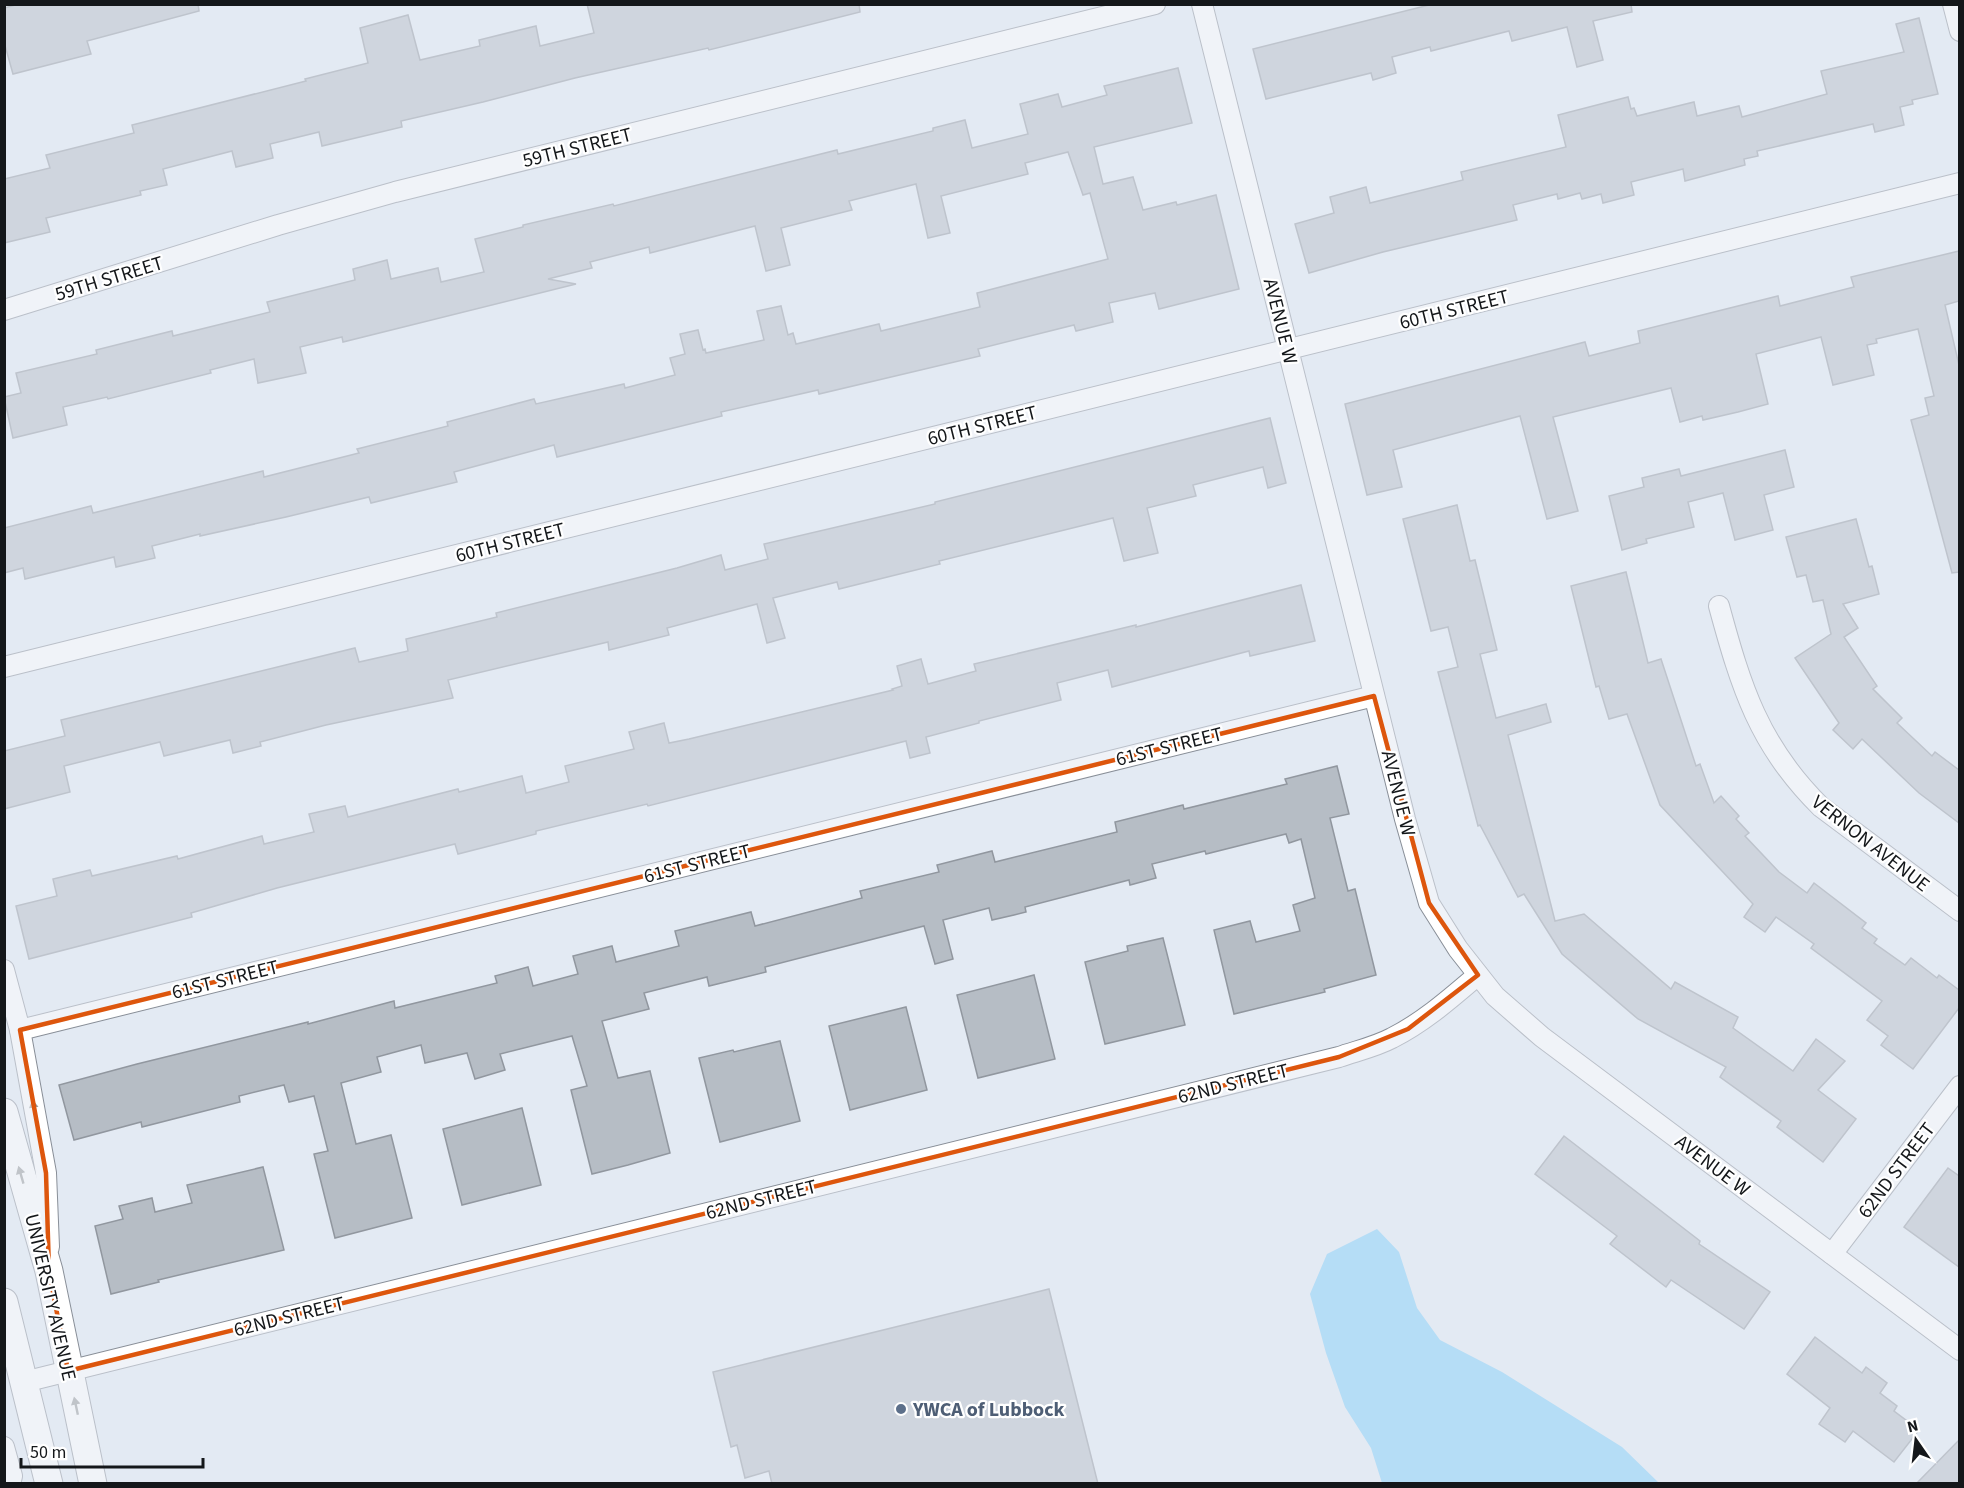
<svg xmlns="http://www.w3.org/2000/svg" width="1964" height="1488" viewBox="0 0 1964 1488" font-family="'Source Sans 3',sans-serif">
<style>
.water{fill:#7ccefa}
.building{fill:#b6bdc5;stroke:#91979f;stroke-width:1.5}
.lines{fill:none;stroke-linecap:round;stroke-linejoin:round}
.minor-casing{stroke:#898f98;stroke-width:22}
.secondary-casing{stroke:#898f98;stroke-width:29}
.minor{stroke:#fff;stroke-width:20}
.secondary{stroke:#fff;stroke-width:27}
.oneway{fill:#959798}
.marked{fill:none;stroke:#dd560d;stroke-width:4.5;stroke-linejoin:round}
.service-dot{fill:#5c6f8a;stroke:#fff;stroke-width:2}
.labels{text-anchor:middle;stroke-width:4.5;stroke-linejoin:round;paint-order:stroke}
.street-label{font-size:20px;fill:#14171a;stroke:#fff}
.service-label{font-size:20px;font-weight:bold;fill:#4e5e75;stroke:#fff;text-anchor:start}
</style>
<rect width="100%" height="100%" fill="#e3eaf3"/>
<path class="water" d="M 1377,1229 L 1399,1252 L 1417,1308 L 1440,1340 L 1502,1372 L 1622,1447 L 1659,1483 L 1382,1483 L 1371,1448 L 1345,1407 L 1326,1353 L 1310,1294 L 1327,1254 Z"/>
<g class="building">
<path d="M 19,4 L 198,4 L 199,11 L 87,41 L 91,54 L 13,74 L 4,42 L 4,8 Z"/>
<path d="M 587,4 L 859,4 L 860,12 L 709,50 L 708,48 L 575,78 L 483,102 L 401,121 L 402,127 L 322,146 L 319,132 L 270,144 L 273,158 L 236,167 L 232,151 L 163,169 L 167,185 L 140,191 L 141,195 L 46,218 L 50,232 L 4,243 L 4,179 L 50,168 L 46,155 L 134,133 L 132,125 L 306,81 L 305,79 L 368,63 L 360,28 L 408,15 L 420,60 L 480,46 L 479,40 L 536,26 L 540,46 L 594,33 Z"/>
<path d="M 1433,4 L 1631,4 L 1632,12 L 1593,21 L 1603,60 L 1577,67 L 1567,27 L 1512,41 L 1509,31 L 1431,51 L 1430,47 L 1392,57 L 1396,73 L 1373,80 L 1371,73 L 1266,99 L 1253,49 Z"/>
<path d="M 1919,18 L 1938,94 L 1912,100 L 1913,104 L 1900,107 L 1904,125 L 1875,132 L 1873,124 L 1757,151 L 1758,156 L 1744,159 L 1745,165 L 1685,181 L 1683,169 L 1631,182 L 1634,195 L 1603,203 L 1601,194 L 1582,199 L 1580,193 L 1558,199 L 1557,194 L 1513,205 L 1517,220 L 1383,252 L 1309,273 L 1295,224 L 1334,213 L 1330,197 L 1366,187 L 1370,203 L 1463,180 L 1461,172 L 1566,147 L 1558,115 L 1628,97 L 1631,109 L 1634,108 L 1637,116 L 1694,102 L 1697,116 L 1739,106 L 1742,117 L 1827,94 L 1821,71 L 1904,52 L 1896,24 Z"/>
<path d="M 1178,68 L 1192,123 L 1094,147 L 1103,184 L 1133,177 L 1143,210 L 1176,202 L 1177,205 L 1216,195 L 1239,289 L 1159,309 L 1155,293 L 1109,303 L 1113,322 L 1076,331 L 1074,325 L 978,349 L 980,356 L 819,394 L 818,390 L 721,412 L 722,416 L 557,457 L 554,445 L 454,472 L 457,482 L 371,503 L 369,497 L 286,517 L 200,536 L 200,534 L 152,546 L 155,558 L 116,567 L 114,557 L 25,579 L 23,568 L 4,573 L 4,528 L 91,506 L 93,513 L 263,471 L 264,477 L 359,453 L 357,449 L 448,426 L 447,422 L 534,399 L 536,404 L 624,384 L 625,388 L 675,375 L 670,358 L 685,354 L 680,334 L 698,330 L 703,350 L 705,349 L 706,353 L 764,340 L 757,311 L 781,306 L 788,335 L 793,333 L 796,344 L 879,324 L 881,331 L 980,307 L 977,293 L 1108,259 L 1090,193 L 1083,195 L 1068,152 L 1025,163 L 1028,174 L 941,196 L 950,233 L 928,238 L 916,184 L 849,201 L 852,210 L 781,228 L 790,265 L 766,271 L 755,226 L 650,253 L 649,247 L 590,262 L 592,268 L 548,279 L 576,284 L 343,342 L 342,337 L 300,347 L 306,373 L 258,383 L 254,359 L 210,370 L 211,373 L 108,399 L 107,397 L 63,407 L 67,425 L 13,438 L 4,397 L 21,393 L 16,373 L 97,354 L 96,350 L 172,331 L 173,336 L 270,312 L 267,302 L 355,280 L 353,269 L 387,260 L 391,279 L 438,268 L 441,282 L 484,272 L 475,239 L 523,227 L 523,225 L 613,204 L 614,206 L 837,150 L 838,154 L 933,131 L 933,128 L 965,120 L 972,148 L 1028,134 L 1020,104 L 1058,94 L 1062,107 L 1107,95 L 1104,86 Z"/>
<path d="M 1959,251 L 1959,301 L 1945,305 L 1959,365 L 1959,572 L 1952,573 L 1911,420 L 1929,415 L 1925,398 L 1934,396 L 1918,329 L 1876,339 L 1877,343 L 1867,345 L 1874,375 L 1833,385 L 1821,337 L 1756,354 L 1768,404 L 1738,412 L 1703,420 L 1702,416 L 1680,422 L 1671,388 L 1553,417 L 1578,511 L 1547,519 L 1520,416 L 1393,450 L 1402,487 L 1367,495 L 1345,404 L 1585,342 L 1589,356 L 1640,343 L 1638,331 L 1778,296 L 1780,306 L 1854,287 L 1851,277 Z"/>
<path d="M 1270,418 L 1286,483 L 1268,488 L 1263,467 L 1193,485 L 1196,496 L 1147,508 L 1158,553 L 1124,561 L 1113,518 L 939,561 L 940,564 L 839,589 L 837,582 L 773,598 L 785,638 L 767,643 L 757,604 L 667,628 L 669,635 L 609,650 L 608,642 L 448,680 L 453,698 L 326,725 L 260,742 L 261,746 L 233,753 L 230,740 L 164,756 L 160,742 L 64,766 L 70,792 L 4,809 L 4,751 L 65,736 L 61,720 L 355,648 L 359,662 L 408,651 L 406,639 L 497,617 L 496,613 L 677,568 L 721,555 L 725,570 L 768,559 L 764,544 L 935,504 L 935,502 Z"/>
<path d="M 1785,450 L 1794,487 L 1764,495 L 1773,530 L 1735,540 L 1723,493 L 1688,502 L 1694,527 L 1646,539 L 1647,543 L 1622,550 L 1609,496 L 1644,487 L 1642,478 L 1679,469 L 1681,476 Z"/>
<path d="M 1457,505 L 1470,561 L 1475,560 L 1497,650 L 1480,654 L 1496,718 L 1546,704 L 1551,722 L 1508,735 L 1555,921 L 1584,914 L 1671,989 L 1675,982 L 1738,1017 L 1733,1028 L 1793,1071 L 1816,1039 L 1845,1061 L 1818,1090 L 1856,1119 L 1823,1162 L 1777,1127 L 1781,1121 L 1720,1077 L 1726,1067 L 1638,1019 L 1562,954 L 1524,894 L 1518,897 L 1480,825 L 1478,826 L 1438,672 L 1458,667 L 1448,627 L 1431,631 L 1403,519 Z"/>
<path d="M 1856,519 L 1869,567 L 1872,566 L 1879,594 L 1843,604 L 1858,628 L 1844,637 L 1877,686 L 1873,689 L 1902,718 L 1897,723 L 1932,756 L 1935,752 L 1959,770 L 1959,823 L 1919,793 L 1862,739 L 1853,749 L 1833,730 L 1839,723 L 1795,658 L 1831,634 L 1823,600 L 1813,602 L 1806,575 L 1797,577 L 1786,537 Z"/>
<path d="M 1626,572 L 1648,663 L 1661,659 L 1696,766 L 1700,764 L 1714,803 L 1721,796 L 1739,816 L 1736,819 L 1749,833 L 1745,836 L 1779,872 L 1807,893 L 1814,883 L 1866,923 L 1862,928 L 1877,939 L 1874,943 L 1905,965 L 1911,958 L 1937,978 L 1939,975 L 1959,990 L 1959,1008 L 1913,1069 L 1881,1045 L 1888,1036 L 1867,1020 L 1882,1001 L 1811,948 L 1814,944 L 1776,917 L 1765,932 L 1744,917 L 1753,904 L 1660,805 L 1627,714 L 1609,719 L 1599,686 L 1596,687 L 1571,586 Z"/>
<path d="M 1301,585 L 1315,641 L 1250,656 L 1249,651 L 1112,687 L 1108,670 L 1057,683 L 1061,700 L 979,721 L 979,723 L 926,737 L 930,753 L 910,758 L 906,741 L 648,806 L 647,804 L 536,831 L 536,834 L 458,854 L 455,844 L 277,888 L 191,913 L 192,917 L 29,959 L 16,906 L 57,896 L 53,879 L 90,870 L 92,876 L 177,856 L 178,859 L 262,836 L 264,844 L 314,832 L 309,814 L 345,806 L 348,817 L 458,789 L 459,792 L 522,776 L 526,793 L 569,782 L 565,766 L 634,749 L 629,732 L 664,723 L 669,743 L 689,739 L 893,690 L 892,689 L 902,686 L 897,666 L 921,659 L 928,684 L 976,671 L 974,664 L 1136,625 L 1136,627 Z"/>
<path d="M 1337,766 L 1349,814 L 1330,818 L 1348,891 L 1355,889 L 1376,975 L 1324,989 L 1325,992 L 1234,1014 L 1214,930 L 1250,921 L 1256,942 L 1300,931 L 1293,905 L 1315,898 L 1301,839 L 1289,843 L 1286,834 L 1206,854 L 1205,851 L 1152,864 L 1156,878 L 1130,885 L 1129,880 L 1025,907 L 1026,912 L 1014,915 L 992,920 L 989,908 L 943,920 L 953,959 L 935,964 L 924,926 L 765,967 L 766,972 L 709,986 L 707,977 L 644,993 L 649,1009 L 602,1021 L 618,1078 L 650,1071 L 670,1153 L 628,1165 L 592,1174 L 571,1090 L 587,1086 L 572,1036 L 500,1054 L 505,1070 L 475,1079 L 467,1053 L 425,1063 L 421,1045 L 377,1057 L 381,1072 L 341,1083 L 356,1144 L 391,1135 L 412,1218 L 335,1238 L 314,1154 L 328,1151 L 314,1096 L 289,1102 L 284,1085 L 239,1096 L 240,1102 L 142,1127 L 141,1122 L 74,1140 L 59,1085 L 137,1064 L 308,1022 L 308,1024 L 394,1001 L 395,1008 L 497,983 L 495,976 L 528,967 L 533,986 L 578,974 L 573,956 L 612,946 L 616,962 L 679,946 L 675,931 L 751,912 L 755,926 L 862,898 L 860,891 L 939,872 L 937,865 L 992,851 L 995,862 L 1117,832 L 1115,822 L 1183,805 L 1184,809 L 1287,784 L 1285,779 Z"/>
<path d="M 1163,938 L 1185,1025 L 1105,1044 L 1085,962 L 1128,951 L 1127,946 Z"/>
<path d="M 1034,975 L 1055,1059 L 978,1078 L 957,995 Z"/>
<path d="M 906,1007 L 927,1090 L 850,1110 L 829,1026 Z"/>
<path d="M 780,1041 L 800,1121 L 720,1142 L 699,1058 L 733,1050 L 734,1052 Z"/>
<path d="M 522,1108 L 541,1185 L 462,1205 L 443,1129 Z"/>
<path d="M 1564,1136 L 1700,1241 L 1699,1244 L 1770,1292 L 1744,1329 L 1671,1280 L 1666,1287 L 1610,1244 L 1617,1236 L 1535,1174 Z"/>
<path d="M 263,1167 L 284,1250 L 158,1280 L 159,1282 L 111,1294 L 95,1226 L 123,1219 L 119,1206 L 152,1198 L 155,1212 L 192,1203 L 187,1185 Z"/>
<path d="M 1948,1168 L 1959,1176 L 1959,1267 L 1904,1227 Z"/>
<path d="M 1049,1289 L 1098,1484 L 772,1484 L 769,1471 L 745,1478 L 737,1445 L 731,1447 L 713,1372 Z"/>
<path d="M 1815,1337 L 1862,1373 L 1866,1367 L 1887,1383 L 1880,1393 L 1897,1406 L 1894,1411 L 1919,1430 L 1894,1462 L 1853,1431 L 1845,1442 L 1819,1424 L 1830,1408 L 1787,1374 Z"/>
<path d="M 1959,1440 L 1959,1484 L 1916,1484 Z"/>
</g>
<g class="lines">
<g class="minor-casing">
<g id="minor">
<path d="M 1202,4 L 1405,819 L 1429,903 L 1458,949 L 1495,996 L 1542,1037 L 1960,1350"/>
<path d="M 1953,4 L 1960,31"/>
<path d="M 4,310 L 278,225 L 395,192 L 1155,4"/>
<path d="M 1719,606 C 1741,687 1759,746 1821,807 L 1960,911"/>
<path d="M 4,667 L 1960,183"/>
<path d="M 4,970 L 20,1030 L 46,1173 L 49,1247"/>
<path d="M 20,1030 L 1374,696"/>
<path d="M 1832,1254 L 1960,1086"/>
<path d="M 24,1382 L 1339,1057 C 1356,1051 1375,1047 1392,1038 C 1424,1022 1451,998 1478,975"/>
<path d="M 4,1447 L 12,1476 L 10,1484"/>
</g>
</g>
<g class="secondary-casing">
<g id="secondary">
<path d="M 4,1112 L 49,1271 L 93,1484"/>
<path d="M 4,1302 L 49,1484"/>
</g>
</g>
<use href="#minor" class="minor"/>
<use href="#secondary" class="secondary"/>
</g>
<defs><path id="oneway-solid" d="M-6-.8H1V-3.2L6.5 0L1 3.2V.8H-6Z" transform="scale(1.5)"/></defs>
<g class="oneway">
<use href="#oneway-solid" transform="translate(34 1109) rotate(-100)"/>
<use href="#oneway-solid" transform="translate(21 1175) rotate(-106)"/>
<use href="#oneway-solid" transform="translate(76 1406) rotate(-102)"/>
</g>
<path d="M0 0H1964V1488H0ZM 1374,696 L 1429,903 L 1478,975 L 1408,1029 L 1339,1057 L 68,1371 L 49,1271 L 46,1173 L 20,1030 Z" fill="#e3eaf3" fill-opacity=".55" fill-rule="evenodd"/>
<path class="marked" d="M 1374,696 L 1429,903 L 1478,975 L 1408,1029 L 1339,1057 L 68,1371 L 49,1271 L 46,1173 L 20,1030 Z"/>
<circle class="service-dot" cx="901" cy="1409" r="6"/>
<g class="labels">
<g class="street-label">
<text transform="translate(577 147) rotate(-14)" y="7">59TH STREET</text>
<text transform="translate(109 278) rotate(-17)" y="7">59TH STREET</text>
<text transform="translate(1454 309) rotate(-14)" y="7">60TH STREET</text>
<text transform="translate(1281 321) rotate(76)" y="7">AVENUE W</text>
<text transform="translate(982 425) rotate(-14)" y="7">60TH STREET</text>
<text transform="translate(510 542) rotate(-14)" y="7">60TH STREET</text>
<text transform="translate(1169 746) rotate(-14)" y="7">61ST STREET</text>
<text transform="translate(1399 793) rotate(76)" y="7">AVENUE W</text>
<text transform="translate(1871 843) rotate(38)" y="7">VERNON AVENUE</text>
<text transform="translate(697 863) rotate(-14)" y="7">61ST STREET</text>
<text transform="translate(225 979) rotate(-14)" y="7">61ST STREET</text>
<text transform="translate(1233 1083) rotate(-14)" y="7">62ND STREET</text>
<text transform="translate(1713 1165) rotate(37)" y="7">AVENUE W</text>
<text transform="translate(1896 1170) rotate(-53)" y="7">62ND STREET</text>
<text transform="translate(761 1199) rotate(-14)" y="7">62ND STREET</text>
<text transform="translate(51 1297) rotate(77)" y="7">UNIVERSITY AVENUE</text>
<text transform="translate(289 1316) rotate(-14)" y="7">62ND STREET</text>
</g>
<g class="service-label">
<text x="913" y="1416">YWCA of Lubbock</text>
</g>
</g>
<rect width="1964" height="1488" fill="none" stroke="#14171a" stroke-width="12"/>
<g transform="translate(1916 1440) rotate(346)" stroke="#ffffff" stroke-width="4.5" paint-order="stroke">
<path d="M0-4.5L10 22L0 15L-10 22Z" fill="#14171a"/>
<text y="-9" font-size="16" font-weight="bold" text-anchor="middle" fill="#14171a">N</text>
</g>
<path d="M21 1458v9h182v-9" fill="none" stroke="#14171a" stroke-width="3"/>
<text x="30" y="1458" font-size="18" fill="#14171a" stroke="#ffffff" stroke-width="4.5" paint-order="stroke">50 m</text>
</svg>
